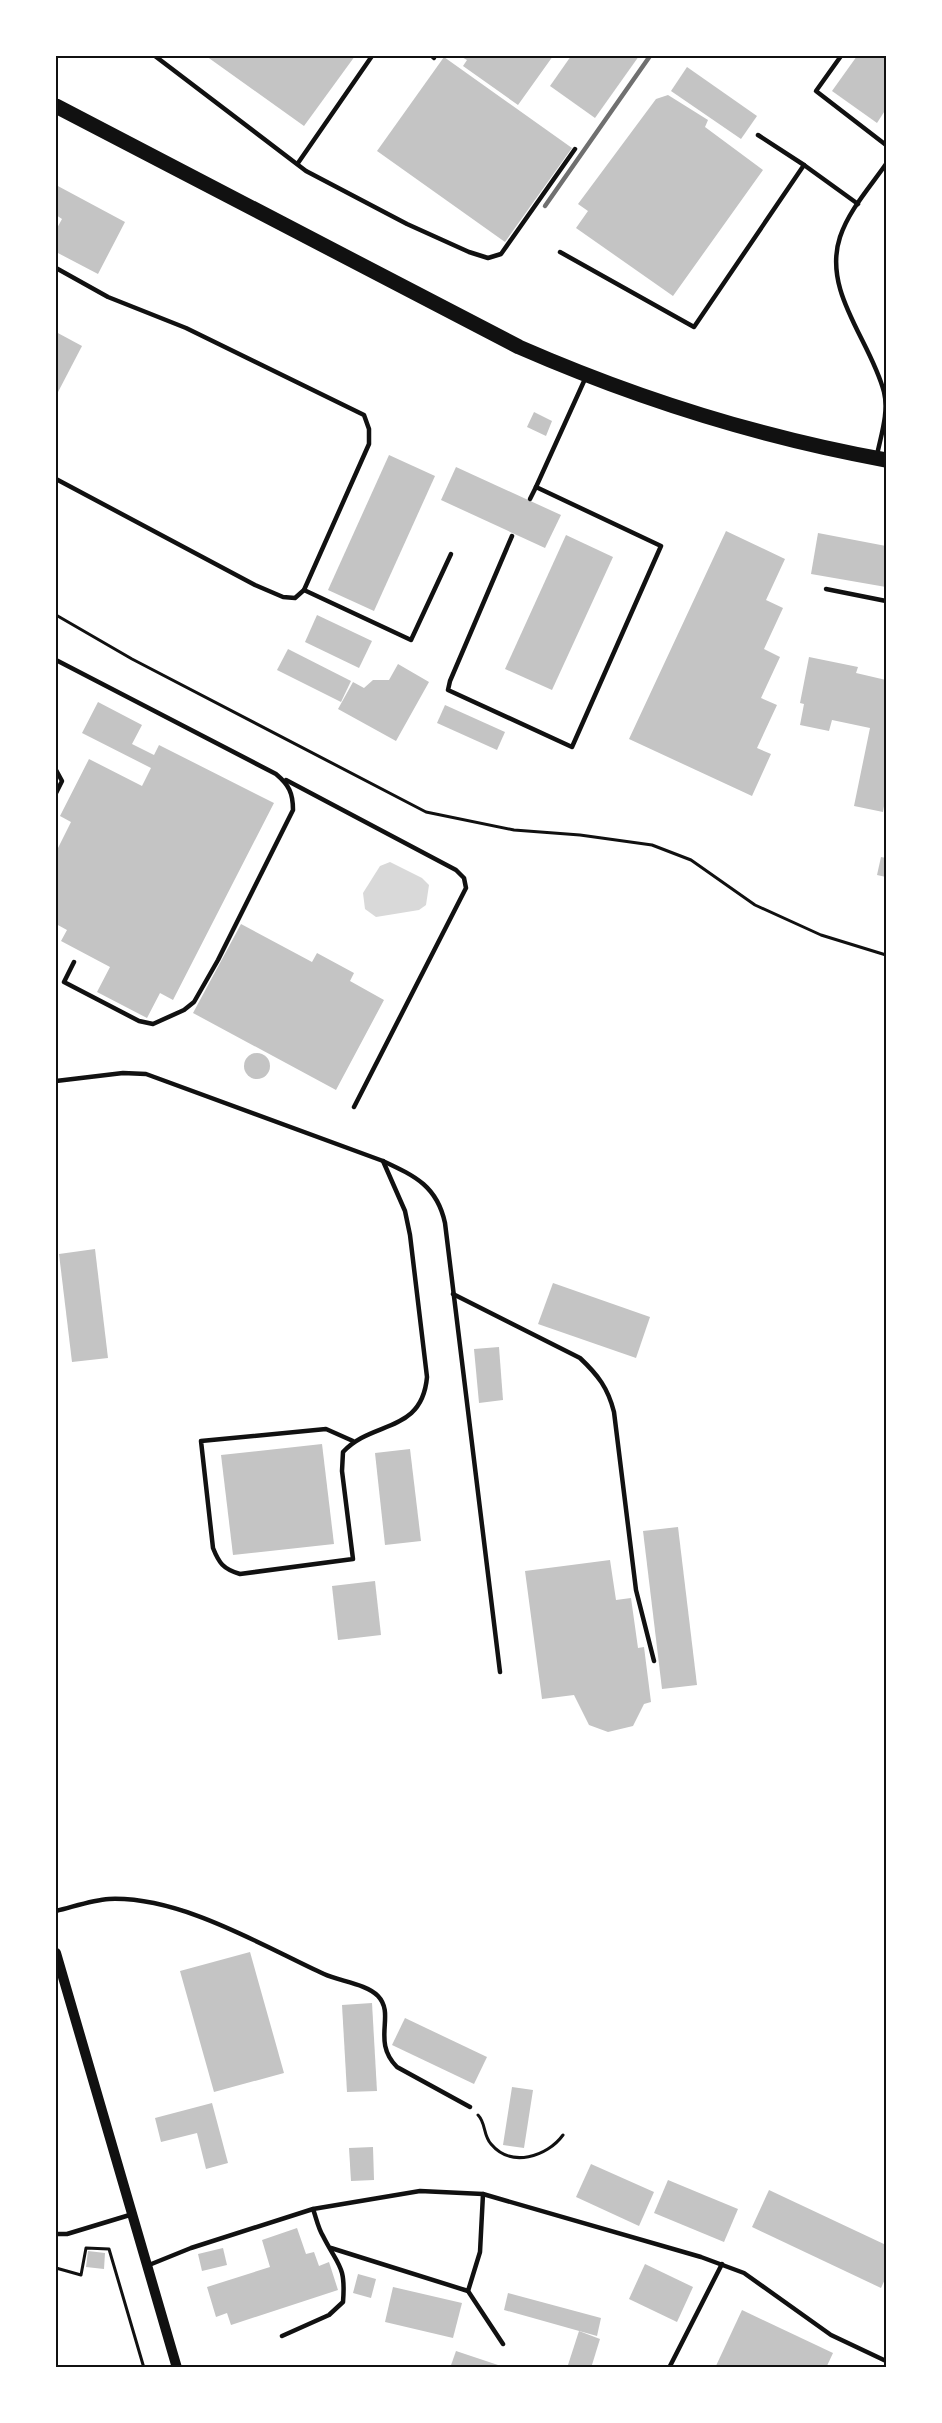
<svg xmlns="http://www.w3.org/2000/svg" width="942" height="2423" viewBox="0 0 942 2423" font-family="Rubik,sans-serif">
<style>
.water{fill:#d9d9d9}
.building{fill:#c4c4c4}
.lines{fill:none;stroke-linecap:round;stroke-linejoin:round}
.path{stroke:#111;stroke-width:3}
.service{stroke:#111;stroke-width:4.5}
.tertiary{stroke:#111;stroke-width:10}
.primary{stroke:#111;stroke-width:15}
.rail{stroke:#707070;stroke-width:4.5}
.neatline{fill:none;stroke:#111;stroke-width:2}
</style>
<rect width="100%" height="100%" fill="#fff"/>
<path class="water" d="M 390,862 L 422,878 L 429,885 L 426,905 L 419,910 L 376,917 L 365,909 L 363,893 L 380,866 Z"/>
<g class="building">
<path d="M 206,56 L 355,56 L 304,126 Z"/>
<path d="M 460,56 L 553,56 L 518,105 L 463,66 L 467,60 Z"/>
<path d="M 571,56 L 639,56 L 595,118 L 550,86 Z"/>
<path d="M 857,56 L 886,56 L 886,109 L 877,123 L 832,91 Z"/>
<path d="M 444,57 L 572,148 L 505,242 L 377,151 Z"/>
<path d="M 687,67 L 757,116 L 741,139 L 671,91 Z"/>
<path d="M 668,95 L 708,120 L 705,127 L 763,170 L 673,296 L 576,228 L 588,211 L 578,204 L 656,99 Z"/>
<path d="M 56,185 L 125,222 L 98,274 L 56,252 L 56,230 L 62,219 L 56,215 Z"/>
<path d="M 56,332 L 82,346 L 57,394 L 56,393 Z"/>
<path d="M 534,412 L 552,421 L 546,436 L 527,427 Z"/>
<path d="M 389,455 L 435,476 L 374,611 L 328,590 Z"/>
<path d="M 456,467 L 561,515 L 545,548 L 441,500 Z"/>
<path d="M 726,531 L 785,559 L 766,600 L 783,608 L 764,649 L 780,657 L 761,698 L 777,705 L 757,748 L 771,754 L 752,796 L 629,739 Z"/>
<path d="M 818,533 L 886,546 L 886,587 L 811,574 Z"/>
<path d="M 566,535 L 613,557 L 552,690 L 505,669 Z"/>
<path d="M 317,615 L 372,641 L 359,668 L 305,642 Z"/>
<path d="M 288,649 L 351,681 L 341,702 L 277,670 Z"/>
<path d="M 809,657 L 858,667 L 856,673 L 886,680 L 886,794 L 883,812 L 854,806 L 870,728 L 832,720 L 829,731 L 800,725 L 804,704 L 800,703 Z"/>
<path d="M 398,664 L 429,682 L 396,741 L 338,709 L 353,682 L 364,688 L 373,680 L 389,680 Z"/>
<path d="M 98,702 L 142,725 L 132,744 L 154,755 L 159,745 L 274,803 L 173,1000 L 160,993 L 147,1018 L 97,992 L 110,967 L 61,941 L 67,930 L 56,924 L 56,852 L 71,822 L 60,816 L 89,759 L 142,786 L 151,768 L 82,733 Z"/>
<path d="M 445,705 L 505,732 L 497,750 L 437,723 Z"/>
<path d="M 881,857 L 886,858 L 886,877 L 877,875 Z"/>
<path d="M 241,924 L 312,962 L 317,953 L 354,973 L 350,981 L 384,1000 L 336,1090 L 193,1013 Z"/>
<circle cx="257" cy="1066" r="13"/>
<path d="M 95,1249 L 108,1358 L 72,1362 L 59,1254 Z"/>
<path d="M 553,1283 L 650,1317 L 636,1358 L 538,1324 Z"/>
<path d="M 499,1347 L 503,1400 L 479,1403 L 474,1349 Z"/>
<path d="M 322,1444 L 334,1544 L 233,1555 L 221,1455 Z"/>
<path d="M 410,1449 L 421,1541 L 385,1545 L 375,1453 Z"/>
<path d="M 678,1527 L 697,1685 L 662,1689 L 643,1531 Z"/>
<path d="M 610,1560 L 616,1600 L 631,1598 L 638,1648 L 644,1647 L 651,1702 L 644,1704 L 633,1726 L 608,1732 L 589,1725 L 574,1695 L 542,1699 L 525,1571 Z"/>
<path d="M 375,1581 L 381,1635 L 338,1640 L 332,1586 Z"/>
<path d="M 250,1952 L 284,2073 L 214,2092 L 180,1971 Z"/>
<path d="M 372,2003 L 377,2091 L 347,2092 L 342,2005 Z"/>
<path d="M 405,2018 L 487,2057 L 474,2084 L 392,2045 Z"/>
<path d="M 512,2087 L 533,2090 L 524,2148 L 503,2145 Z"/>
<path d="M 212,2103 L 228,2163 L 206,2169 L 197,2133 L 161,2142 L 155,2118 Z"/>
<path d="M 373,2147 L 374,2180 L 351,2181 L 349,2148 Z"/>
<path d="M 591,2164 L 654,2192 L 639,2226 L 576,2197 Z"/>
<path d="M 668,2180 L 738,2209 L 724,2242 L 654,2213 Z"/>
<path d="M 769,2190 L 886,2245 L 886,2277 L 881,2288 L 752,2227 Z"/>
<path d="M 297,2228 L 306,2254 L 314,2252 L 319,2266 L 329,2262 L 338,2290 L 231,2325 L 227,2313 L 216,2317 L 207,2287 L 270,2267 L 262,2240 Z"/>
<path d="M 223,2248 L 227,2265 L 202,2271 L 198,2254 Z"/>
<path d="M 88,2251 L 105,2253 L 104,2269 L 86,2267 Z"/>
<path d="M 645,2264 L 693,2287 L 677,2322 L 629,2299 Z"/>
<path d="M 358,2274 L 376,2279 L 371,2298 L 353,2293 Z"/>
<path d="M 393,2287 L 462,2303 L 453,2338 L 385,2322 Z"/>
<path d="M 508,2293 L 601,2318 L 597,2336 L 504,2310 Z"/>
<path d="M 742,2310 L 833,2353 L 826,2368 L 715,2368 Z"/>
<path d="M 579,2331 L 600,2339 L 591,2368 L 567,2368 Z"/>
<path d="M 456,2351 L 504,2367 L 504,2368 L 450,2368 Z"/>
</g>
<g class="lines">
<g class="path">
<path d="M 56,615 L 132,659 L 426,812 L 514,830 L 580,835 L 652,845 L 691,860 L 755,905 L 821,935 L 886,955"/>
<path d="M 478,2115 C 486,2123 483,2135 491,2144 C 511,2168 547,2157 563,2135"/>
<path d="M 56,2268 L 81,2275 L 86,2248 L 109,2249 L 144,2368"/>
</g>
<g class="service">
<path d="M 155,56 L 306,171 L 407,224 L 469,252 L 488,258 L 501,254 L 575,149"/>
<path d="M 432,56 L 434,58"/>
<path d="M 841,56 L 816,91 L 886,145"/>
<path d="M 758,135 L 804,165"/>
<path d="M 298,163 L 372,56"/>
<path d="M 560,252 L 694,327 L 804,165 L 858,204"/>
<path d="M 56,268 L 108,297 L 186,328 L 364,415 L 369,429 L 369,444 L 304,590 L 295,598 L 283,597 L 255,585 L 56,479"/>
<path d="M 877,455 C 881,435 889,412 884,392 C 871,341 822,292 840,237 C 849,210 870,187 886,164"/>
<path d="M 530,499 L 536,487"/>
<path d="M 512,536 L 450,681 L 448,690 L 572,747 L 661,546 L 536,487 L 585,379"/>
<path d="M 826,589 L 886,601"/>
<path d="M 304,590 L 411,640 L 451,554"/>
<path d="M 56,660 L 276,774 C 289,785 293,793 293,810 L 218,960 L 194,1002 L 184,1010 L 153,1024 L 139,1021 L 64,982 L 74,962"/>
<path d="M 56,770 L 62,781 L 56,793"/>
<path d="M 286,780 L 456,870 L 464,878 L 466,888 L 354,1107"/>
<path d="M 56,1081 L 123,1073 L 146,1074 L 383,1161 C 415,1176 437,1186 445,1223 L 500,1672"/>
<path d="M 453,1294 L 580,1358 C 598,1375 608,1388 614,1412 L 636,1590 L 654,1661"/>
<path d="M 353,1441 L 326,1429 L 201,1441 L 213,1548 C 219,1563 223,1569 240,1574 L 353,1559 L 342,1471 L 343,1452 C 372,1420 422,1434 427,1377 L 410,1235 L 405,1211 L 383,1161"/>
<path d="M 56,1911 C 73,1907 92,1900 109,1899 C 180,1896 261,1945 324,1974 C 339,1981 367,1984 378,1996 C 396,2015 371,2041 397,2067 L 470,2107"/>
<path d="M 483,2194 L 480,2252 L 468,2291 L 503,2344"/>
<path d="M 56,2234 L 67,2234 L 133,2214"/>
<path d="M 331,2248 L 468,2291"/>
<path d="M 149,2265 L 191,2248 L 313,2209 L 420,2191 L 483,2194 L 701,2257 L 744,2273 L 831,2335 L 886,2361"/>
<path d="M 282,2336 L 329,2315 L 343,2302 C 346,2265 338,2266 323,2236 C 318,2228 316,2217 313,2209"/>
<path d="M 669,2368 L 722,2264"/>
</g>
<path class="tertiary" d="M 56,1953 L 177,2368"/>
<path class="primary" d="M 56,106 L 519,347 C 638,399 759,437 886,460"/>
<path class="rail" d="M 545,206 L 650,56"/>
</g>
<rect width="942" height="2423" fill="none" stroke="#ffffff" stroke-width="114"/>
<rect x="57" y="57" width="828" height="2309" class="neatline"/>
</svg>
